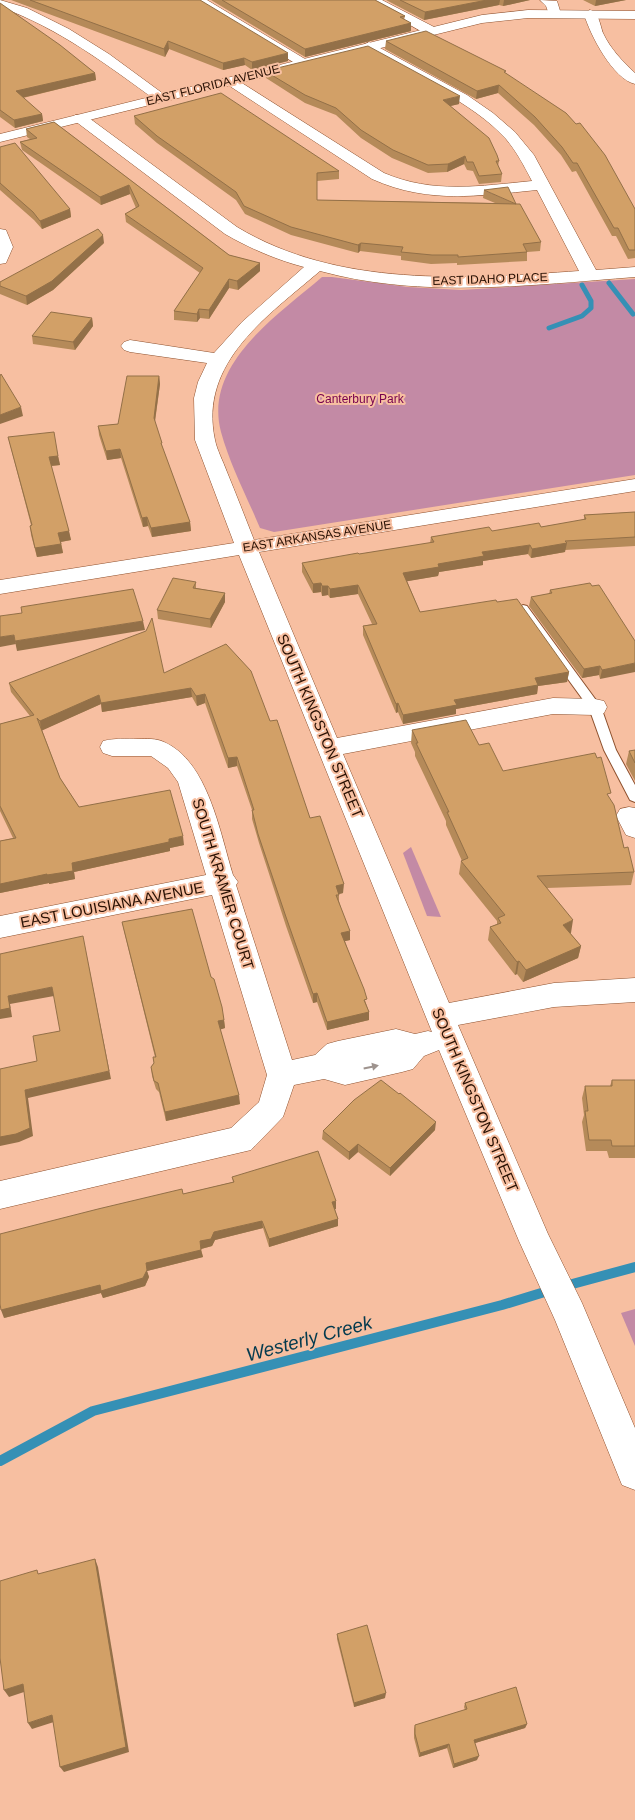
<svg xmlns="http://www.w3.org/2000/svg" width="635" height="1820" viewBox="0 0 635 1820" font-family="Helvetica,sans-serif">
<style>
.green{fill:#c38aa5}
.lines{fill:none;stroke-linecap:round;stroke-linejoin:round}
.stream-far1{stroke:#3590b5;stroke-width:5}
.stream{stroke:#3590b5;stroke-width:10}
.lane-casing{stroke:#8e512e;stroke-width:2}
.street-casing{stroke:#8e512e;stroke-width:1}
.secondary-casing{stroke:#8e512e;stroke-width:1}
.lane{fill:#fff;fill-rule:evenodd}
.street{fill:#fff;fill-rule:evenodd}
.secondary{fill:#fff;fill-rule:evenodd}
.wall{fill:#b58a59}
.shaded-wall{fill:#937048}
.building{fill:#d2a067;stroke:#937048}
.oneway{fill:#9e938e}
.labels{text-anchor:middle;stroke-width:4;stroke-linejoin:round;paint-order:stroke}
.far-street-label{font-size:12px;fill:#281003;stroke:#f7bfa1}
.far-park-label{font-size:12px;fill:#77024e;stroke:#f7bfa1}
.street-label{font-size:15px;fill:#281003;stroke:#f7bfa1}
.near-water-label{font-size:19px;font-style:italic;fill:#033a4e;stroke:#f7bfa1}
</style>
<rect width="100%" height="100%" fill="#f7bfa1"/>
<g class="green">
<path d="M 322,277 L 332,277 L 408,287 L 461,290 L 635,279 L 635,475 L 274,532 L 260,528 C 247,497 230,465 221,432 C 203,364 278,315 322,277 Z"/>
<path d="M 411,847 L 441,917 L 427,916 L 403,853 Z"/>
<path d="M 635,1309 L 635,1346 L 621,1313 Z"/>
</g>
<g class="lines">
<g class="stream-far1">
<path d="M 609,283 L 633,314"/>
<path d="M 549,328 L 582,316 L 591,308 L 591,301 L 582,285"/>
</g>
<g class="stream">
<path d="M 565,1286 L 635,1267"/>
<path d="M 0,1461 L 93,1411 L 502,1305 L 551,1290"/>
</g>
<g class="lane-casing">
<path id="lane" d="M 523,605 L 527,606 L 601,707 L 616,750 L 635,785 L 635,802 L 630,800 L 604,750 L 589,708 L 517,609 Z"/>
</g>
<g class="street-casing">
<g id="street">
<path d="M 0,0 L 27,8 L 69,29 L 109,54 L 169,98 L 167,101 L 157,101 C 107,65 59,28 0,7 Z"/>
<path d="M 192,0 L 207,0 L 310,62 L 308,65 L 298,65 Z"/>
<path d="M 366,0 L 382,0 L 436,28 L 438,31 L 436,34 L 426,34 Z"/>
<path d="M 540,0 L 557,1 L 561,14 L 560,17 L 550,17 L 546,6 Z"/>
<path d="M 590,10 C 599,12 600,25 603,33 C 610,48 622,61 635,73 L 635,84 C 613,79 590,35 584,14 Z"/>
<path d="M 369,42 L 467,95 L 493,113 L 515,132 L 534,155 L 596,270 L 635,267 L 635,277 C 531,285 422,299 320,271 C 269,315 198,362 215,440 C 217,450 223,461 227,472 C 236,494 245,517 254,540 L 635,479 L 635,491 L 259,552 L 337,738 L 553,698 L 595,699 L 604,701 L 607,707 L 604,713 L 595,715 L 553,714 L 343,754 L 449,1003 L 554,983 L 635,978 L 635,1002 L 554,1007 L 458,1025 L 548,1234 L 582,1303 L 635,1428 L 635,1490 L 622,1485 L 555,1320 L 519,1241 L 439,1050 L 424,1056 L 413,1069 L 402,1072 L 345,1085 L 324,1079 L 294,1085 L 283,1117 L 251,1150 L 0,1209 L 0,1181 L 231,1128 L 259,1102 L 267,1075 L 212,895 L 0,938 L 0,916 L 206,875 L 178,782 L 168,768 L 151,756 L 112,756 L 103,753 L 100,747 L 103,741 C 115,738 126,739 138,739 C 146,739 156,738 164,742 C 208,761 220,833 233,875 L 238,882 L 236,885 L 292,1060 L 315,1055 L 327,1044 L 338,1041 L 396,1029 L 415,1034 L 428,1031 L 432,1032 L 239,555 L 0,594 L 0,580 L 234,543 L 195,440 L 194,398 L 198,382 L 207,363 L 130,352 L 124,350 L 121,346 L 124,342 L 130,340 L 214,353 L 242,322 L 304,267 C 277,260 249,248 225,234 L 75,121 L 73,118 L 75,115 L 85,115 L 237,227 C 338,288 466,279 579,271 L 537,190 C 478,196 428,204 372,179 L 222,81 L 224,78 L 234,78 L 384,173 C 433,194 480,186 532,181 C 524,166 517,152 506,139 C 473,102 408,74 364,49 L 362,46 Z"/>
<path d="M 0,229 L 6,230 L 13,247 L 6,263 L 0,264 Z"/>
<path d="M 629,807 L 635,808 L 635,838 L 626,835 L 616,816 L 620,809 Z"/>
</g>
</g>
<g class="secondary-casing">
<path id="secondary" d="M 528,10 L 635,11 L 635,19 L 528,18 L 482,23 L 0,142 L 0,134 L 482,15 Z"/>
</g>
<use href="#lane" class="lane"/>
<use href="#street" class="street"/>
<use href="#secondary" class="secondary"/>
</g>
<g class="wall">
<path d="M 11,0 L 200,0 L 288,61 L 252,70 L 245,65 L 223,70 L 169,49 L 165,57 Z"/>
<path d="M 211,0 L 375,0 L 405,16 L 404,20 L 411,23 L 411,31 L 305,57 Z"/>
<path d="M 386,0 L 530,0 L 503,6 L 499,5 L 424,20 Z"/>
<path d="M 583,0 L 626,0 L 595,6 Z"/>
<path d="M 0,3 L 95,73 L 96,80 L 23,98 L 42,114 L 43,121 L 15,128 L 0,117 Z"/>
<path d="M 386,41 L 506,73 L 635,209 L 635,258 L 628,259 L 616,236 L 612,236 L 576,171 L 572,172 L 561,155 L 534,125 L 498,93 L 476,99 L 385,49 Z"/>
<path d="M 265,71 L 459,104 L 450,106 L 499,161 L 498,166 L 502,174 L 501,182 L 479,184 L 473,171 L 467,170 L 464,164 L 447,172 L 428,173 L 392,158 L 361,138 L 336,115 L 305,103 L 266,78 Z"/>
<path d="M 134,116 L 339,171 L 339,179 L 317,181 L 317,200 L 495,203 L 483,198 L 484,190 L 516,204 L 541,242 L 540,251 L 527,252 L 527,261 L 457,265 L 457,263 L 431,264 L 401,260 L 401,256 L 360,251 L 358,253 L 291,235 L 245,214 L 236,200 L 157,143 L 135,124 Z"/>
<path d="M 54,122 L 229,255 L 260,263 L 260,271 L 238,290 L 229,288 L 209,319 L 200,318 L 197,322 L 174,320 L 174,311 L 200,273 L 126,222 L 125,214 L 136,208 L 130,194 L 101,205 L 22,150 L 20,142 L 30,139 L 27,137 L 26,129 Z"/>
<path d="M 0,147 L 70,209 L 71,217 L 42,229 L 34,220 L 0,190 Z"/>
<path d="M 104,243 L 53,290 L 27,305 L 0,294 L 0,282 Z"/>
<path d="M 92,318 L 93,326 L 75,350 L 33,344 L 32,336 Z"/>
<path d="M 159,376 L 160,384 L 155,422 L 163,450 L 190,522 L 191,531 L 152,537 L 148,526 L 143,527 L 121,458 L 107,460 L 99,435 L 98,426 L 118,424 Z"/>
<path d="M 8,437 L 58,456 L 60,465 L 51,466 L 71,540 L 61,542 L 63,553 L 37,557 L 31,535 L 30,526 L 31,525 Z"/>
<path d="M 635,512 L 635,546 L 565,550 L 565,552 L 531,558 L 528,554 L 483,561 L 483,565 L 439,572 L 438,576 L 407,581 L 420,612 L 497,602 L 569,672 L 567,682 L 538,686 L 537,694 L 456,709 L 456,714 L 403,724 L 398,712 L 396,713 L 363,635 L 363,626 L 372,624 L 358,594 L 330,598 L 328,595 L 322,596 L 321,592 L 313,593 L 302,572 L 302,563 L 430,543 L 431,537 L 541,527 L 584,520 L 584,515 Z"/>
<path d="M 196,582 L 196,588 L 225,593 L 225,602 L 211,628 L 158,619 L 157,610 Z"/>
<path d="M 550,590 L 635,641 L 600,679 L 599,675 L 582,678 L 529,606 L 531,597 L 549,594 Z"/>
<path d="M 164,673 L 270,721 L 310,818 L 343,893 L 339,894 L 339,901 L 350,940 L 345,941 L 369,1012 L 369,1020 L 327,1030 L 317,1002 L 313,1003 L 286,926 L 259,843 L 252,819 L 252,810 L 237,766 L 228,768 L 205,703 L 197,706 L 192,697 L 102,712 L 101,704 L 42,730 L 60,778 L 79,807 L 184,845 L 170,848 L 170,851 L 74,872 L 75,879 L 49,884 L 49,883 L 0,893 L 0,841 L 13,838 L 0,811 L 0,724 L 30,716 L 11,692 L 9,683 Z"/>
<path d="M 412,730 L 479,745 L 503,771 L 609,798 L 624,848 L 634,872 L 631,885 L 547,888 L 571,933 L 570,933 L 581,946 L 578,958 L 523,982 L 517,974 L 515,975 L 488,940 L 490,927 L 497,924 L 497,921 L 459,874 L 461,861 L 462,861 L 446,825 L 446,821 L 415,756 L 415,752 L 411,743 Z"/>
<path d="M 635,750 L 635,781 L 626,764 L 629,751 Z"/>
<path d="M 122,922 L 211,977 L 224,1020 L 225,1028 L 220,1029 L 240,1104 L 166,1121 L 159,1092 L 156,1089 L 152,1076 L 151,1067 L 154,1063 L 153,1057 L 155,1057 L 124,931 Z"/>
<path d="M 612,1080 L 635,1080 L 635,1158 L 609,1158 L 607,1151 L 586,1151 L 582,1122 L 584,1115 L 582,1098 L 585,1086 L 610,1086 Z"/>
<path d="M 435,1130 L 390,1176 L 358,1152 L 349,1160 L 322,1139 L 323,1131 Z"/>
<path d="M 232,1177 L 336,1209 L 335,1209 L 338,1219 L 338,1226 L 269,1247 L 263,1228 L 215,1240 L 212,1246 L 201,1249 L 203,1257 L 147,1271 L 149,1277 L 145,1286 L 103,1298 L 101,1293 L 4,1318 L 183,1194 L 233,1182 Z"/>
<path d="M 337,1634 L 385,1698 L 354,1707 L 337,1639 Z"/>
<path d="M 465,1703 L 527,1724 L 525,1728 L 475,1743 L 477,1760 L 453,1768 L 447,1748 L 419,1757 L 414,1738 L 414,1729 L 415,1725 L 465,1710 L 464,1707 Z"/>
</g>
<g class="shaded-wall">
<path d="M 487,0 L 500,0 L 499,5 L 424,20 L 425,12 Z"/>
<path d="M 504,0 L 530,0 L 503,6 Z"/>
<path d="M 596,0 L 626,0 L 595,6 Z"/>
<path d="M 411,23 L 411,31 L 305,57 L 305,49 Z"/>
<path d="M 168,41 L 169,49 L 165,57 L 164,49 Z"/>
<path d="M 288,53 L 288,61 L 252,70 L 252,62 Z"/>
<path d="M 244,58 L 245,65 L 223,70 L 223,63 Z"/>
<path d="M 95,73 L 96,80 L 17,99 L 16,91 Z"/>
<path d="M 499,85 L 498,93 L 476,99 L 477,91 Z"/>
<path d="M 460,96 L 459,104 L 442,108 L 443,100 Z"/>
<path d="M 42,114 L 43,121 L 15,128 L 14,120 Z"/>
<path d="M 465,156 L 464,164 L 447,172 L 448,164 Z"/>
<path d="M 129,185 L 130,194 L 101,205 L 100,197 Z"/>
<path d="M 70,209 L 71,217 L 42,229 L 40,221 Z"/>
<path d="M 103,235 L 104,243 L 53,290 L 27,305 L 26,296 Z"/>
<path d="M 361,243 L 360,251 L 358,253 L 358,245 Z"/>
<path d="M 260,263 L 260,271 L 238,290 L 237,281 Z"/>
<path d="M 229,279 L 229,288 L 209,319 L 209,310 Z"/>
<path d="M 199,309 L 200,318 L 197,322 L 197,314 Z"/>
<path d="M 92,318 L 93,326 L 75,350 L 73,342 Z"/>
<path d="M 159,376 L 160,384 L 154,427 L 154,418 Z"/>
<path d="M 21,407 L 23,416 L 0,424 L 0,415 Z"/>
<path d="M 120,449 L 121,458 L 107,460 L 106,451 Z"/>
<path d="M 58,456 L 60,465 L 50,466 L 49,457 Z"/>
<path d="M 147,517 L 148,526 L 143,527 L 142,518 Z"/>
<path d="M 190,522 L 191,531 L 152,537 L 151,528 Z"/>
<path d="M 69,531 L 71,540 L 60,542 L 58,533 Z"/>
<path d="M 567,543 L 565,552 L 531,558 L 532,549 Z"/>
<path d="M 61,544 L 63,553 L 37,557 L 35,548 Z"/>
<path d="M 530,545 L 528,554 L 483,561 L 483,565 L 439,572 L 438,576 L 403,582 L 403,573 L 482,552 Z"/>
<path d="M 321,583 L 321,592 L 313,593 L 313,584 Z"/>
<path d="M 358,585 L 358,594 L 330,598 L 330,589 Z"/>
<path d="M 322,586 L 328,586 L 328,595 L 322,596 Z"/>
<path d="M 225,593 L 225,602 L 211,628 L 210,619 Z"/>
<path d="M 143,621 L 145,630 L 17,651 L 15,641 Z"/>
<path d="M 14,635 L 16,644 L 0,647 L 0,637 Z"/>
<path d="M 635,663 L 635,672 L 600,679 L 602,670 Z"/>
<path d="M 600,666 L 599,675 L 582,678 L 584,669 Z"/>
<path d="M 569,672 L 567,682 L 538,686 L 537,694 L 456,709 L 456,714 L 403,724 L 403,715 L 535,678 Z"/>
<path d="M 191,688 L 192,697 L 102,712 L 101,703 Z"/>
<path d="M 205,694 L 205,703 L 197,706 L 196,696 Z"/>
<path d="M 99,695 L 101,704 L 41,731 L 40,721 Z"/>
<path d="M 398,703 L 398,712 L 396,713 L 396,704 Z"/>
<path d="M 237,757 L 237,766 L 228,768 L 228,758 Z"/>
<path d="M 183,836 L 184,845 L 170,848 L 170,851 L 74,872 L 75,879 L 49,884 L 49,883 L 0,893 L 0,884 L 72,863 L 169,839 Z"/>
<path d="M 344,884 L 343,893 L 335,895 L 336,886 Z"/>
<path d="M 573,920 L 571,933 L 560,937 L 563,925 Z"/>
<path d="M 350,931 L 350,940 L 341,942 L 341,933 Z"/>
<path d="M 83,936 L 111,1079 L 28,1098 L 33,1136 L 19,1142 L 0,1146 L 0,1137 L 25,1090 L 109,1071 Z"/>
<path d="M 581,946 L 578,958 L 523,982 L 526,970 Z"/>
<path d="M 519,961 L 517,974 L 515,975 L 517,962 Z"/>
<path d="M 52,987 L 54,996 L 10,1004 L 12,1017 L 0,1019 L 0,1010 L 8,996 Z"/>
<path d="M 317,993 L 317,1002 L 313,1003 L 313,994 Z"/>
<path d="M 369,1012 L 369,1020 L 327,1030 L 327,1022 Z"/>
<path d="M 224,1020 L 225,1028 L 219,1030 L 218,1021 Z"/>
<path d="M 239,1095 L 240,1104 L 166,1121 L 165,1112 Z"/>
<path d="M 436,1122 L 435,1130 L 390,1176 L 390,1168 Z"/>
<path d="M 358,1144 L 358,1152 L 349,1160 L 349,1152 Z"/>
<path d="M 336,1201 L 336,1209 L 332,1210 L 332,1202 Z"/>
<path d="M 338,1219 L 338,1226 L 269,1247 L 269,1239 Z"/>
<path d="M 262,1221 L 263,1228 L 215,1240 L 212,1246 L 201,1249 L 200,1241 L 214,1232 Z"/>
<path d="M 201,1250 L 203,1257 L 147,1271 L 149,1277 L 145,1286 L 103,1298 L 101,1293 L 4,1318 L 1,1310 L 146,1263 Z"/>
<path d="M 95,1559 L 98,1567 L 129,1752 L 64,1772 L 60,1767 Z"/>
<path d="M 23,1684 L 27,1691 L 9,1697 L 4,1690 Z"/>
<path d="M 386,1693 L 385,1698 L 354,1707 L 354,1703 Z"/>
<path d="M 52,1715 L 57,1721 L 32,1729 L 28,1723 Z"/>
<path d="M 527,1724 L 525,1728 L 472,1744 L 474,1740 Z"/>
<path d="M 449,1744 L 447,1748 L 419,1757 L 420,1753 Z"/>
<path d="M 479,1756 L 477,1760 L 453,1768 L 454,1764 Z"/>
</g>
<g class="building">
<path d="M 30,0 L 200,0 L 288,53 L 252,62 L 244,58 L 223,63 L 168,41 L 164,49 Z"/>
<path d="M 222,0 L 375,0 L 405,16 L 400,17 L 411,23 L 305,49 Z"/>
<path d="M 400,0 L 487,0 L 425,12 Z"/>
<path d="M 0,3 L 60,45 L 95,73 L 16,91 L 42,114 L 14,120 L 0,110 Z"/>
<path d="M 426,31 L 506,71 L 504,72 L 566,113 L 576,124 L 580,123 L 605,155 L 635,209 L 635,250 L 629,250 L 618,228 L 614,228 L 577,163 L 573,163 L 562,147 L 535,117 L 499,85 L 477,91 L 386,41 Z"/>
<path d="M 368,46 L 460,96 L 443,100 L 489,138 L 497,155 L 499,161 L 496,161 L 502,174 L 479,176 L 473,162 L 467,162 L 465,156 L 448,164 L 428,165 L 393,150 L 361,130 L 336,108 L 305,95 L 265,71 Z"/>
<path d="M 221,93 L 339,171 L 317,173 L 317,200 L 516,204 L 484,190 L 508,187 L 516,204 L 520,204 L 541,242 L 523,244 L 527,252 L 458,257 L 458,255 L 432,255 L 401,252 L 403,247 L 361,243 L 358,245 L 291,227 L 244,206 L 236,192 L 157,136 L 134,116 Z"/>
<path d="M 54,122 L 229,255 L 260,263 L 237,281 L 229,279 L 209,310 L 199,309 L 197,314 L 174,311 L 203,268 L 125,214 L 139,206 L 129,185 L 100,197 L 20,142 L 37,138 L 26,129 Z"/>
<path d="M 15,143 L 70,209 L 40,221 L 33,212 L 0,183 L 0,147 Z"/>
<path d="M 98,229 L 103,235 L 52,281 L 26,296 L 0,286 L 0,282 Z"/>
<path d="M 51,312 L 92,318 L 73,342 L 32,336 Z"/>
<path d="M 1,374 L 21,407 L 0,415 L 0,376 Z"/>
<path d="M 127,376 L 159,376 L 154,418 L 162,443 L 161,443 L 190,522 L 151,528 L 147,517 L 142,518 L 120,449 L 106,451 L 98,426 L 118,424 Z"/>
<path d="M 54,432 L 58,456 L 49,457 L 69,531 L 58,533 L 61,544 L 35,548 L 30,526 L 32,525 L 8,437 Z"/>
<path d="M 635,512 L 635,537 L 565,541 L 567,543 L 532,549 L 530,545 L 482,552 L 484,556 L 438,564 L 439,567 L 403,573 L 420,612 L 496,600 L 497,602 L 517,599 L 569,672 L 535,678 L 538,685 L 454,700 L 457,705 L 403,715 L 398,703 L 396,704 L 363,626 L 377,624 L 358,585 L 330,589 L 328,586 L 322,586 L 321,583 L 313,584 L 302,563 L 358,553 L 359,554 L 434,542 L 431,537 L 489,527 L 492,531 L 539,523 L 541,527 L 586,519 L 584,515 Z"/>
<path d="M 173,578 L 196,582 L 193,588 L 225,593 L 210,619 L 157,610 Z"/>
<path d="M 590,583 L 592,586 L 599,585 L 635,641 L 635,663 L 602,670 L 600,666 L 584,669 L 531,597 L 552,593 L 550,590 Z"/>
<path d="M 133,589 L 143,621 L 15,641 L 14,635 L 0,637 L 0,616 L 22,613 L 21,607 Z"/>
<path d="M 152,618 L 164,673 L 226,644 L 251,671 L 270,721 L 277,720 L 310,818 L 320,816 L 344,884 L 336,886 L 339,895 L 336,895 L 350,931 L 341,933 L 364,989 L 367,999 L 364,1000 L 369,1012 L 327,1022 L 317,993 L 313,994 L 286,917 L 258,834 L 252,810 L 254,810 L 237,757 L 228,758 L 205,694 L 196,696 L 191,688 L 101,703 L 99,695 L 40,721 L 37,718 L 60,778 L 79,807 L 170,790 L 183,836 L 169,839 L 169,842 L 72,863 L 73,871 L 47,875 L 47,874 L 0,884 L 0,841 L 16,838 L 0,806 L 0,724 L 34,715 L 9,683 L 146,631 Z"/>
<path d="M 466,720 L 479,745 L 489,743 L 503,771 L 595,753 L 597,758 L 601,757 L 611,793 L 607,794 L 614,805 L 624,848 L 628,847 L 634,872 L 537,876 L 573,920 L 563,925 L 581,946 L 526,970 L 519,961 L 517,962 L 490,927 L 501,923 L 498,918 L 505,915 L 461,861 L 468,858 L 447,812 L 449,812 L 416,743 L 418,743 L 412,730 Z"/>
<path d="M 635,750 L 635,763 L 629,751 Z"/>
<path d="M 192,909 L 211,977 L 214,979 L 222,1007 L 224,1020 L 218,1021 L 239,1095 L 165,1112 L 158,1083 L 154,1081 L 151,1067 L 154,1063 L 153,1057 L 156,1057 L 122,922 Z"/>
<path d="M 83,936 L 109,1071 L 25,1090 L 30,1128 L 16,1134 L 0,1137 L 0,1069 L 37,1061 L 33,1036 L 60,1031 L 52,987 L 8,996 L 10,1008 L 0,1010 L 0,954 Z"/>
<path d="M 381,1080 L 399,1094 L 400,1093 L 436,1122 L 390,1168 L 358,1144 L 349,1152 L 323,1131 L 354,1100 Z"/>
<path d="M 612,1080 L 635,1080 L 635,1146 L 612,1146 L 611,1140 L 589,1140 L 585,1111 L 588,1111 L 585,1086 L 612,1086 Z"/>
<path d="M 318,1151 L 336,1201 L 332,1202 L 338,1219 L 269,1239 L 262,1221 L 214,1232 L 211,1239 L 200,1241 L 201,1250 L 146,1263 L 147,1270 L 143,1278 L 101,1291 L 100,1285 L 1,1310 L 0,1304 L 0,1234 L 98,1209 L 182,1189 L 183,1194 L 234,1182 L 232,1177 Z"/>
<path d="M 95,1559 L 126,1747 L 60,1767 L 52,1715 L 28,1723 L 23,1684 L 4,1690 L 0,1658 L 0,1581 L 37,1570 L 38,1574 Z"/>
<path d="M 367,1625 L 386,1693 L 354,1703 L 337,1634 Z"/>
<path d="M 516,1687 L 527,1724 L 474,1740 L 479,1756 L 454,1764 L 449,1744 L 420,1753 L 415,1734 L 415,1725 L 467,1709 L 465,1703 Z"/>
</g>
<defs><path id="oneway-solid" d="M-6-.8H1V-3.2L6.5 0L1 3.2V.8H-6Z" transform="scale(1.25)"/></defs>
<use class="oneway" href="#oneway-solid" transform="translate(371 1067) rotate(-12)"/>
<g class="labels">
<g class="far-street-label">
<text transform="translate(213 85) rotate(-14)" y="4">EAST FLORIDA AVENUE</text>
<text transform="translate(490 279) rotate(-2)" y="4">EAST IDAHO PLACE</text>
<text transform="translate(317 536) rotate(-9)" y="4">EAST ARKANSAS AVENUE</text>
</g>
<g class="far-park-label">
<text x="360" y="403">Canterbury Park</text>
</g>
<g class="street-label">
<text transform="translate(320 726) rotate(67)" y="5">SOUTH KINGSTON STREET</text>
<text transform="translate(223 884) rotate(73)" y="5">SOUTH KRAMER COURT</text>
<text transform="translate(112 905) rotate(-11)" y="5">EAST LOUISIANA AVENUE</text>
<text transform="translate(475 1100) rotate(67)" y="5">SOUTH KINGSTON STREET</text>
</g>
<g class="near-water-label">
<text transform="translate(309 1338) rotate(-15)" y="7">Westerly Creek</text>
</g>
</g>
</svg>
